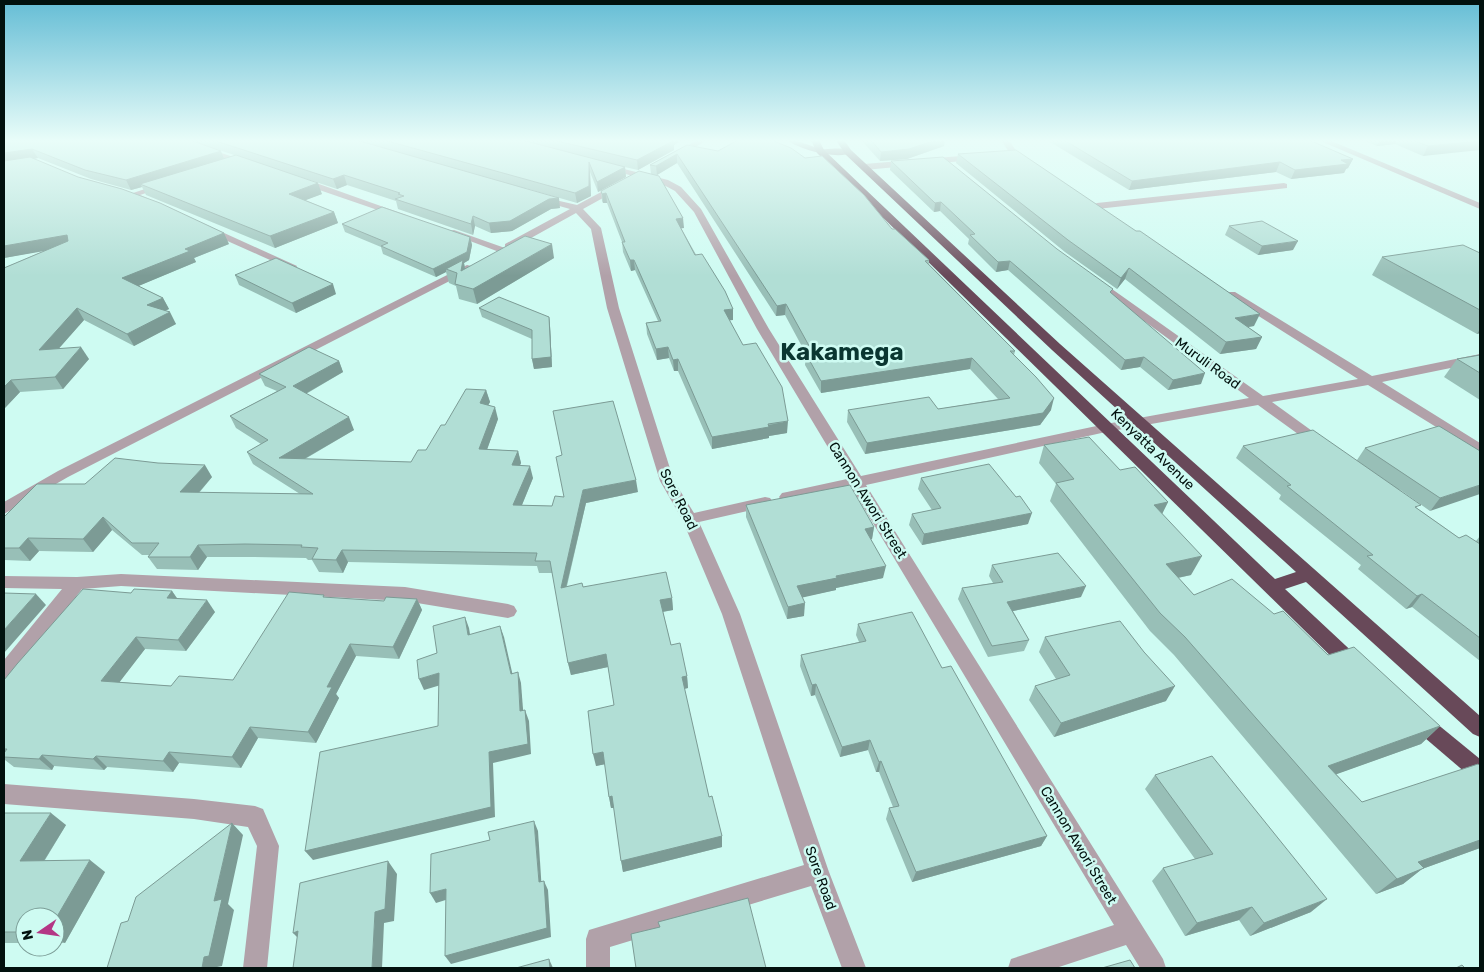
<svg xmlns="http://www.w3.org/2000/svg" width="1484" height="972" viewBox="0 0 1484 972" font-family="Rubik,sans-serif">
<style>
.lines{fill:none;stroke-linecap:round;stroke-linejoin:round}
.minor{fill:#b1a1a9;fill-rule:evenodd}
.major{fill:#7b606e;fill-rule:evenodd}
.highway{fill:#684959;fill-rule:evenodd}
.wall{fill:#98bfb7}
.shaded-wall{fill:#7c9b95}
.building{fill:#b1ded5;stroke:#7c9b95}
.labels{text-anchor:middle;stroke-width:5;stroke-linejoin:round;paint-order:stroke}
.street-label{font-size:14px;fill:#02110e;stroke:#cefbf2}
.town-label{font-size:24px;font-weight:bold;fill:#0a3631;stroke:#cefbf2}
</style>
<rect width="100%" height="100%" fill="#cefbf2"/>
<g class="lines">
<g class="minor">
<path d="M 171,140 L 183,140 L 251,163 L 244,165 Z"/>
<path d="M 697,140 L 707,140 L 679,157 L 672,155 Z"/>
<path d="M 1001,140 L 1009,140 L 1018,154 L 1017,156 L 864,170 L 860,167 L 864,164 L 1009,152 Z"/>
<path d="M 1318,140 L 1329,140 L 1480,203 L 1480,209 Z"/>
<path d="M 604,164 L 668,180 L 681,187 L 701,209 L 769,329 L 861,476 L 1106,424 L 1249,398 L 1091,282 L 1091,278 L 1095,277 L 1263,396 L 1358,379 L 1227,296 L 1227,292 L 1235,292 L 1372,376 L 1480,354 L 1480,362 L 1382,382 L 1480,443 L 1480,454 L 1368,385 L 1272,402 L 1326,441 L 1328,444 L 1321,448 L 1316,447 L 1258,405 L 1106,432 L 866,485 L 1163,959 L 1166,968 L 1140,968 L 1126,945 L 1056,968 L 1008,968 L 1011,959 L 1020,956 L 1114,925 L 852,488 L 787,502 L 782,501 L 779,497 L 782,493 L 787,492 L 847,479 L 757,329 L 694,212 L 675,191 L 662,184 L 604,168 Z"/>
<path d="M 299,179 L 305,179 L 406,215 L 398,217 L 299,183 Z"/>
<path d="M 618,183 L 622,186 L 621,188 L 583,209 L 601,228 L 619,308 L 674,481 L 694,513 L 765,497 L 770,498 L 773,502 L 770,506 L 765,507 L 699,522 L 740,614 L 829,872 L 866,968 L 842,968 L 811,886 L 610,947 L 610,968 L 586,968 L 586,939 L 589,930 L 804,865 L 722,614 L 682,519 L 660,481 L 607,308 L 591,229 L 576,213 L 513,248 L 506,248 L 506,252 L 502,253 L 446,232 L 454,230 L 505,248 L 505,244 L 570,209 L 538,200 L 538,196 L 577,205 Z"/>
<path d="M 1284,183 L 1287,184 L 1287,188 L 1097,209 L 1092,206 L 1097,203 Z"/>
<path d="M 160,184 L 167,186 L 140,195 L 147,198 L 147,202 L 141,202 L 127,195 Z"/>
<path d="M 205,227 L 211,227 L 297,266 L 296,268 L 288,268 L 205,231 Z"/>
<path d="M 467,265 L 471,266 L 471,270 L 68,477 L 4,514 L 4,502 L 58,471 Z"/>
<path d="M 121,574 L 405,587 L 508,604 L 514,606 L 517,611 L 514,616 L 508,618 L 405,601 L 121,586 L 82,589 L 11,679 L 4,681 L 4,660 L 62,589 L 4,588 L 4,576 L 77,577 Z"/>
<path d="M 4,784 L 194,799 L 255,806 L 263,809 L 279,846 L 267,968 L 243,968 L 257,846 L 248,827 L 194,819 L 4,804 Z"/>
</g>
<path class="major" d="M 787,140 C 800,140 809,146 821,149 C 831,150 844,146 852,152 C 840,161 798,149 787,140 Z"/>
<g class="highway">
<path d="M 811,140 L 819,140 L 824,150 L 1275,579 L 1296,572 L 1052,350 L 845,154 L 836,140 L 844,140 L 851,150 L 1060,344 L 1480,716 L 1480,737 L 1473,734 L 1306,582 L 1285,589 L 1360,659 L 1362,665 L 1360,671 L 1353,673 L 1346,671 L 817,153 Z"/>
<path d="M 1418,711 L 1425,714 L 1480,759 L 1480,782 L 1473,779 L 1411,726 L 1408,720 L 1411,714 Z"/>
</g>
</g>
<g class="wall">
<path d="M 4,140 L 682,140 L 674,145 L 674,150 L 638,170 L 616,165 L 625,167 L 626,177 L 598,192 L 590,172 L 591,196 L 577,203 L 525,188 L 560,208 L 551,209 L 512,231 L 491,233 L 475,226 L 473,235 L 398,209 L 396,201 L 347,185 L 337,189 L 201,144 L 224,159 L 322,194 L 305,200 L 334,212 L 338,223 L 275,248 L 146,195 L 142,187 L 131,190 L 91,179 L 38,158 L 34,159 L 229,244 L 194,258 L 196,262 L 138,286 L 163,298 L 169,309 L 165,311 L 176,324 L 134,346 L 84,320 L 59,348 L 89,359 L 63,389 L 20,392 L 4,409 L 4,268 L 46,250 L 4,258 Z"/>
<path d="M 861,140 L 945,140 L 944,146 L 907,159 L 880,161 Z"/>
<path d="M 1047,140 L 1309,140 L 1353,159 L 1348,168 L 1346,169 L 1344,173 L 1291,179 L 1276,172 L 1129,190 Z"/>
<path d="M 1363,140 L 1480,140 L 1423,156 L 1395,144 L 1377,146 Z"/>
<path d="M 687,145 L 892,229 L 929,260 L 929,264 L 1015,351 L 1014,355 L 1051,410 L 1040,425 L 865,454 L 847,422 L 848,410 L 938,409 L 998,399 L 970,369 L 821,393 L 805,365 L 806,354 L 785,315 L 776,316 L 677,163 L 657,175 L 684,228 L 681,228 L 733,320 L 729,320 L 787,433 L 769,436 L 769,438 L 712,449 L 678,371 L 674,371 L 669,358 L 657,360 L 647,334 L 646,323 L 658,321 L 635,270 L 631,271 L 623,252 L 622,242 L 607,203 L 603,203 L 602,201 L 601,191 L 651,174 L 650,165 Z"/>
<path d="M 958,154 L 1254,326 L 1248,327 L 1262,337 L 1256,349 L 1220,354 L 1125,279 L 1117,289 L 1065,252 L 956,163 Z"/>
<path d="M 891,161 L 1111,293 L 1201,384 L 1168,390 L 1140,367 L 1121,370 L 1008,270 L 996,272 L 968,244 L 969,239 L 940,211 L 934,212 L 890,170 Z"/>
<path d="M 342,224 L 470,237 L 472,245 L 469,260 L 464,263 L 465,269 L 554,258 L 477,304 L 459,299 L 456,286 L 449,283 L 446,272 L 436,277 L 383,254 L 381,247 L 345,232 Z"/>
<path d="M 1229,226 L 1293,250 L 1258,255 L 1225,235 Z"/>
<path d="M 1480,253 L 1480,333 L 1477,334 L 1372,275 L 1382,257 Z"/>
<path d="M 235,275 L 336,294 L 296,313 L 239,285 Z"/>
<path d="M 479,308 L 549,317 L 550,326 L 552,367 L 534,369 L 532,359 L 532,339 L 482,317 Z"/>
<path d="M 1480,355 L 1480,400 L 1444,377 L 1457,359 Z"/>
<path d="M 339,361 L 343,372 L 306,394 L 354,430 L 305,459 L 411,462 L 426,450 L 445,425 L 486,390 L 490,402 L 488,405 L 498,419 L 487,449 L 518,451 L 521,463 L 520,465 L 533,478 L 522,505 L 552,506 L 564,497 L 638,492 L 586,503 L 567,586 L 583,587 L 672,598 L 673,610 L 663,612 L 671,645 L 687,676 L 688,688 L 684,689 L 709,797 L 722,836 L 722,847 L 623,872 L 614,808 L 611,808 L 609,797 L 605,764 L 596,766 L 614,705 L 608,667 L 571,675 L 568,663 L 553,573 L 539,573 L 537,566 L 348,562 L 343,573 L 319,572 L 312,560 L 308,560 L 306,558 L 252,557 L 207,557 L 198,570 L 157,569 L 148,557 L 149,555 L 142,555 L 112,530 L 93,552 L 39,551 L 30,561 L 4,560 L 4,517 L 85,484 L 212,477 L 199,493 L 300,494 L 253,464 L 247,452 L 261,444 L 236,428 L 230,416 L 277,391 L 265,386 L 259,374 Z"/>
<path d="M 1044,445 L 1120,470 L 1168,502 L 1162,514 L 1191,575 L 1178,578 L 1194,595 L 1274,614 L 1328,655 L 1440,726 L 1421,744 L 1336,774 L 1362,802 L 1480,766 L 1480,848 L 1422,869 L 1403,884 L 1376,894 L 1174,655 L 1150,631 L 1050,501 L 1056,484 L 1039,463 Z"/>
<path d="M 1243,446 L 1357,460 L 1365,448 L 1480,451 L 1430,511 L 1399,489 L 1418,509 L 1459,538 L 1476,541 L 1480,536 L 1480,661 L 1412,607 L 1406,609 L 1358,569 L 1361,565 L 1279,499 L 1281,495 L 1236,458 Z"/>
<path d="M 921,478 L 1028,524 L 922,545 L 909,525 L 912,514 L 932,510 L 918,489 Z"/>
<path d="M 746,505 L 874,527 L 872,539 L 871,539 L 883,578 L 836,588 L 836,590 L 802,597 L 804,616 L 787,619 L 746,517 Z"/>
<path d="M 992,565 L 1081,597 L 1013,611 L 1029,640 L 1024,651 L 988,657 L 958,599 L 962,588 L 993,583 L 989,576 Z"/>
<path d="M 172,591 L 177,598 L 215,612 L 186,651 L 145,649 L 119,682 L 171,686 L 233,680 L 326,597 L 384,601 L 417,599 L 422,610 L 399,659 L 356,656 L 336,694 L 339,698 L 316,743 L 258,738 L 241,768 L 179,763 L 173,772 L 107,767 L 104,770 L 54,766 L 52,770 L 14,767 L 5,760 L 4,760 L 4,680 L 131,593 Z"/>
<path d="M 858,624 L 942,668 L 1047,836 L 1041,846 L 912,882 L 886,819 L 889,808 L 893,807 L 879,772 L 876,772 L 868,750 L 840,757 L 815,695 L 811,696 L 800,666 L 801,655 L 859,642 L 856,635 Z"/>
<path d="M 1045,637 L 1166,701 L 1054,737 L 1029,700 L 1035,686 L 1056,679 L 1039,652 Z"/>
<path d="M 1155,775 L 1311,912 L 1250,936 L 1239,920 L 1185,936 L 1152,881 L 1163,868 L 1195,859 L 1145,789 Z"/>
<path d="M 4,813 L 66,825 L 45,860 L 105,872 L 65,943 L 55,943 L 55,917 L 25,917 L 25,943 L 4,943 Z"/>
</g>
<g class="shaded-wall">
<path d="M 666,140 L 682,140 L 674,145 L 674,150 L 638,170 L 637,160 Z"/>
<path d="M 936,140 L 945,140 L 944,146 L 907,159 L 880,161 L 881,152 Z"/>
<path d="M 1380,140 L 1397,140 L 1395,144 L 1377,146 Z"/>
<path d="M 1480,141 L 1480,150 L 1423,156 L 1428,146 Z"/>
<path d="M 32,149 L 38,158 L 4,163 L 4,153 Z"/>
<path d="M 221,151 L 225,161 L 140,184 L 142,187 L 131,190 L 126,180 Z"/>
<path d="M 677,154 L 677,163 L 657,175 L 656,166 Z"/>
<path d="M 1353,159 L 1348,168 L 1346,169 L 1344,173 L 1291,179 L 1295,170 L 1341,160 Z"/>
<path d="M 589,162 L 590,172 L 591,196 L 577,203 L 575,193 Z"/>
<path d="M 1280,162 L 1276,172 L 1129,190 L 1132,181 Z"/>
<path d="M 625,167 L 626,177 L 598,192 L 597,182 Z"/>
<path d="M 344,175 L 347,185 L 337,189 L 333,179 Z"/>
<path d="M 318,183 L 322,194 L 293,205 L 289,194 Z"/>
<path d="M 606,193 L 607,203 L 603,203 L 602,194 Z"/>
<path d="M 559,198 L 560,208 L 551,209 L 512,231 L 491,233 L 489,223 L 549,199 Z"/>
<path d="M 941,202 L 940,211 L 934,212 L 935,203 Z"/>
<path d="M 334,212 L 338,223 L 275,248 L 270,236 Z"/>
<path d="M 473,216 L 475,226 L 473,235 L 471,224 Z"/>
<path d="M 683,218 L 684,228 L 676,229 L 676,219 Z"/>
<path d="M 224,233 L 229,244 L 194,258 L 196,262 L 129,290 L 122,278 L 185,249 Z"/>
<path d="M 67,235 L 73,246 L 4,258 L 4,246 Z"/>
<path d="M 470,237 L 472,245 L 469,260 L 464,263 L 466,274 L 461,271 L 446,269 L 446,272 L 436,277 L 433,269 Z"/>
<path d="M 1298,241 L 1293,250 L 1258,255 L 1262,246 Z"/>
<path d="M 552,244 L 554,258 L 477,304 L 473,289 Z"/>
<path d="M 630,260 L 634,260 L 635,270 L 631,271 Z"/>
<path d="M 1010,261 L 1008,270 L 996,272 L 998,262 Z"/>
<path d="M 1129,268 L 1125,279 L 1117,289 L 1121,278 Z"/>
<path d="M 333,284 L 336,294 L 296,313 L 292,303 Z"/>
<path d="M 163,298 L 169,309 L 153,316 L 147,305 Z"/>
<path d="M 786,304 L 785,315 L 776,316 L 777,306 Z"/>
<path d="M 77,308 L 84,320 L 47,362 L 39,350 Z"/>
<path d="M 733,309 L 733,320 L 724,321 L 724,310 Z"/>
<path d="M 170,312 L 176,324 L 134,346 L 127,334 Z"/>
<path d="M 1260,314 L 1254,326 L 1229,330 L 1235,318 Z"/>
<path d="M 549,317 L 550,326 L 552,367 L 534,369 L 532,359 Z"/>
<path d="M 1480,329 L 1480,333 L 1477,334 Z"/>
<path d="M 1262,337 L 1256,349 L 1220,354 L 1226,342 Z"/>
<path d="M 81,347 L 89,359 L 63,389 L 55,377 Z"/>
<path d="M 668,347 L 669,358 L 657,360 L 656,349 Z"/>
<path d="M 1144,357 L 1140,367 L 1121,370 L 1125,360 Z"/>
<path d="M 972,358 L 970,369 L 821,393 L 821,381 Z"/>
<path d="M 678,359 L 678,371 L 674,371 L 673,360 Z"/>
<path d="M 339,361 L 343,372 L 298,398 L 293,386 Z"/>
<path d="M 1205,373 L 1201,384 L 1168,390 L 1173,380 Z"/>
<path d="M 11,380 L 20,392 L 4,409 L 4,387 Z"/>
<path d="M 486,390 L 490,402 L 483,415 L 480,403 Z"/>
<path d="M 1054,398 L 1051,410 L 1040,425 L 865,454 L 867,443 Z"/>
<path d="M 495,407 L 498,419 L 483,461 L 479,449 Z"/>
<path d="M 349,417 L 354,430 L 285,470 L 279,458 Z"/>
<path d="M 788,421 L 787,433 L 769,436 L 769,438 L 712,449 L 712,437 Z"/>
<path d="M 518,451 L 521,463 L 515,477 L 512,465 Z"/>
<path d="M 205,465 L 212,477 L 188,505 L 180,492 Z"/>
<path d="M 530,466 L 533,478 L 517,517 L 513,505 Z"/>
<path d="M 636,480 L 638,492 L 586,503 L 563,600 L 561,588 L 583,490 Z"/>
<path d="M 1480,485 L 1480,494 L 1430,511 L 1440,498 Z"/>
<path d="M 1168,502 L 1159,520 L 1154,505 Z"/>
<path d="M 1032,513 L 1028,524 L 922,545 L 924,534 Z"/>
<path d="M 103,517 L 112,530 L 93,552 L 83,539 Z"/>
<path d="M 874,527 L 872,539 L 864,541 L 865,529 Z"/>
<path d="M 28,538 L 39,551 L 30,561 L 19,548 Z"/>
<path d="M 198,545 L 207,557 L 198,570 L 190,557 Z"/>
<path d="M 342,550 L 348,562 L 343,573 L 336,560 Z"/>
<path d="M 1202,556 L 1191,575 L 1157,582 L 1166,564 Z"/>
<path d="M 886,566 L 883,578 L 836,588 L 836,590 L 796,599 L 797,586 L 836,576 Z"/>
<path d="M 1086,586 L 1081,597 L 1003,613 L 1007,602 Z"/>
<path d="M 172,591 L 180,603 L 167,598 Z"/>
<path d="M 36,594 L 46,605 L 4,653 L 4,630 Z"/>
<path d="M 1422,594 L 1412,607 L 1406,609 L 1417,596 Z"/>
<path d="M 672,598 L 673,610 L 661,612 L 660,600 Z"/>
<path d="M 417,599 L 422,610 L 399,659 L 393,647 Z"/>
<path d="M 207,600 L 215,612 L 186,651 L 178,640 Z"/>
<path d="M 805,603 L 804,616 L 787,619 L 788,607 Z"/>
<path d="M 465,617 L 469,628 L 472,647 L 468,635 Z"/>
<path d="M 500,626 L 504,637 L 515,685 L 511,674 Z"/>
<path d="M 136,637 L 145,649 L 112,692 L 101,681 Z"/>
<path d="M 350,644 L 356,656 L 336,694 L 339,698 L 316,743 L 308,732 L 327,687 Z"/>
<path d="M 606,654 L 608,667 L 571,675 L 568,663 Z"/>
<path d="M 518,672 L 521,683 L 524,722 L 520,711 Z"/>
<path d="M 439,673 L 444,684 L 424,690 L 419,679 Z"/>
<path d="M 687,676 L 688,688 L 683,689 L 682,677 Z"/>
<path d="M 816,684 L 815,695 L 811,696 L 812,685 Z"/>
<path d="M 1175,686 L 1166,701 L 1054,737 L 1061,723 Z"/>
<path d="M 525,710 L 529,721 L 531,754 L 493,763 L 495,817 L 313,860 L 305,851 L 489,752 Z"/>
<path d="M 1440,726 L 1421,744 L 1312,783 L 1328,766 Z"/>
<path d="M 250,727 L 258,738 L 241,768 L 232,757 Z"/>
<path d="M 870,740 L 868,750 L 840,757 L 842,747 Z"/>
<path d="M 169,752 L 179,763 L 173,772 L 163,761 Z"/>
<path d="M 603,752 L 606,764 L 596,766 L 593,754 Z"/>
<path d="M 42,755 L 54,766 L 52,770 L 39,759 Z"/>
<path d="M 96,756 L 107,767 L 104,770 L 93,759 Z"/>
<path d="M 881,761 L 879,772 L 876,772 L 879,762 Z"/>
<path d="M 612,796 L 615,808 L 611,808 L 609,797 Z"/>
<path d="M 51,813 L 66,825 L 37,872 L 20,861 Z"/>
<path d="M 534,821 L 538,831 L 542,892 L 539,882 Z"/>
<path d="M 232,823 L 243,835 L 228,904 L 234,910 L 222,966 L 217,967 L 217,968 L 202,968 L 214,901 Z"/>
<path d="M 722,836 L 722,847 L 623,872 L 621,861 Z"/>
<path d="M 1047,836 L 1041,846 L 912,882 L 916,872 Z"/>
<path d="M 1480,840 L 1480,848 L 1422,869 L 1403,884 L 1376,894 L 1418,862 Z"/>
<path d="M 90,860 L 105,872 L 65,943 L 55,937 L 55,920 Z"/>
<path d="M 388,861 L 397,874 L 394,921 L 384,923 L 382,968 L 372,968 L 375,912 Z"/>
<path d="M 544,881 L 548,890 L 551,937 L 451,964 L 445,956 Z"/>
<path d="M 446,889 L 452,898 L 436,903 L 430,893 Z"/>
<path d="M 1327,899 L 1311,912 L 1250,936 L 1264,923 Z"/>
<path d="M 1252,907 L 1239,920 L 1185,936 L 1197,923 Z"/>
<path d="M 298,931 L 304,944 L 293,933 Z"/>
<path d="M 549,959 L 553,968 L 550,968 Z"/>
</g>
<g class="building">
<path d="M 4,140 L 190,140 L 221,151 L 126,180 L 85,170 L 32,149 L 4,153 Z"/>
<path d="M 213,140 L 356,140 L 559,198 L 549,199 L 510,221 L 489,223 L 473,216 L 471,224 L 395,199 L 404,196 L 398,194 L 400,193 L 344,175 L 333,179 Z"/>
<path d="M 384,140 L 522,140 L 625,167 L 597,182 L 589,162 L 589,186 L 575,193 Z"/>
<path d="M 553,140 L 667,140 L 673,141 L 637,160 Z"/>
<path d="M 738,140 L 771,140 L 791,148 L 805,158 L 822,156 L 864,195 L 892,229 L 895,229 L 929,260 L 925,261 L 1015,351 L 1010,351 L 1036,377 L 1054,398 L 1043,413 L 867,443 L 848,410 L 929,397 L 938,409 L 1010,398 L 972,358 L 821,381 L 806,354 L 813,353 L 786,304 L 777,306 L 677,154 L 656,166 L 650,165 L 687,145 L 718,151 Z"/>
<path d="M 871,140 L 936,140 L 909,149 L 881,152 Z"/>
<path d="M 1064,140 L 1309,140 L 1353,159 L 1341,160 L 1348,164 L 1295,170 L 1280,162 L 1132,181 Z"/>
<path d="M 1413,140 L 1480,140 L 1480,141 L 1428,146 Z"/>
<path d="M 1016,150 L 1136,231 L 1140,231 L 1260,314 L 1235,318 L 1262,337 L 1226,342 L 1129,268 L 1121,278 L 1068,240 L 958,154 Z"/>
<path d="M 236,155 L 318,183 L 289,194 L 334,212 L 270,236 L 140,184 Z"/>
<path d="M 30,157 L 78,177 L 122,189 L 160,203 L 224,233 L 185,249 L 190,251 L 122,278 L 163,298 L 147,305 L 170,312 L 127,334 L 77,308 L 39,350 L 81,347 L 55,377 L 11,380 L 4,387 L 4,268 L 68,241 L 67,235 L 4,246 L 4,161 Z"/>
<path d="M 943,157 L 1057,249 L 1113,289 L 1110,292 L 1205,373 L 1173,380 L 1144,357 L 1125,360 L 1010,261 L 998,262 L 970,235 L 975,234 L 941,202 L 935,203 L 891,161 Z"/>
<path d="M 639,171 L 659,176 L 683,218 L 676,219 L 695,255 L 702,254 L 725,291 L 733,309 L 724,310 L 743,345 L 756,343 L 782,387 L 788,421 L 768,424 L 769,427 L 712,437 L 678,359 L 673,360 L 668,347 L 656,349 L 646,323 L 661,321 L 634,260 L 630,260 L 622,242 L 625,242 L 606,193 L 602,194 L 601,191 Z"/>
<path d="M 382,207 L 470,237 L 467,252 L 433,269 L 381,246 L 388,243 L 342,224 Z"/>
<path d="M 1262,221 L 1298,241 L 1262,246 L 1229,226 Z"/>
<path d="M 525,236 L 552,244 L 473,289 L 455,284 L 457,273 L 446,269 L 463,260 L 461,271 Z"/>
<path d="M 1463,245 L 1480,253 L 1480,310 L 1382,257 Z"/>
<path d="M 276,258 L 333,284 L 292,303 L 235,275 Z"/>
<path d="M 499,297 L 549,317 L 551,357 L 532,359 L 532,330 L 479,308 Z"/>
<path d="M 309,347 L 339,361 L 293,386 L 349,417 L 279,458 L 411,462 L 418,450 L 426,450 L 441,425 L 445,425 L 466,389 L 486,390 L 480,403 L 495,407 L 479,449 L 518,451 L 512,465 L 530,466 L 513,505 L 552,506 L 555,496 L 564,497 L 556,457 L 562,455 L 553,411 L 613,401 L 636,480 L 583,490 L 561,588 L 582,583 L 583,587 L 666,572 L 672,598 L 660,600 L 671,645 L 680,643 L 687,676 L 682,677 L 709,797 L 712,796 L 722,836 L 621,861 L 612,796 L 609,797 L 603,752 L 593,754 L 588,711 L 614,705 L 606,654 L 568,663 L 550,561 L 535,561 L 537,553 L 342,550 L 336,560 L 312,559 L 318,548 L 301,547 L 302,545 L 245,544 L 198,545 L 190,557 L 148,557 L 159,543 L 132,543 L 103,517 L 83,539 L 28,538 L 19,548 L 4,548 L 4,517 L 37,484 L 85,484 L 115,458 L 158,463 L 205,465 L 180,492 L 313,494 L 247,452 L 268,440 L 230,416 L 286,387 L 259,374 Z"/>
<path d="M 1480,355 L 1480,373 L 1457,359 Z"/>
<path d="M 1439,426 L 1480,451 L 1480,485 L 1440,498 L 1365,448 Z"/>
<path d="M 1313,430 L 1421,505 L 1415,507 L 1459,538 L 1466,535 L 1480,544 L 1480,638 L 1422,594 L 1417,596 L 1367,556 L 1373,555 L 1287,486 L 1291,485 L 1243,446 Z"/>
<path d="M 1089,437 L 1120,470 L 1135,467 L 1168,502 L 1154,505 L 1202,556 L 1166,564 L 1194,595 L 1232,579 L 1274,614 L 1283,611 L 1328,655 L 1354,647 L 1440,726 L 1328,766 L 1362,802 L 1478,764 L 1480,766 L 1480,840 L 1418,862 L 1424,868 L 1397,879 L 1185,637 L 1160,613 L 1056,483 L 1074,479 L 1044,445 Z"/>
<path d="M 989,464 L 1016,497 L 1020,496 L 1032,513 L 924,534 L 912,514 L 941,508 L 921,478 Z"/>
<path d="M 850,485 L 874,527 L 865,529 L 886,566 L 836,576 L 837,578 L 797,586 L 805,603 L 788,607 L 746,505 Z"/>
<path d="M 1058,553 L 1086,586 L 1007,602 L 1029,640 L 992,646 L 962,588 L 1003,582 L 992,565 Z"/>
<path d="M 83,589 L 131,593 L 134,589 L 172,591 L 167,598 L 207,600 L 178,640 L 136,637 L 101,681 L 171,686 L 179,676 L 233,680 L 289,592 L 324,595 L 323,597 L 384,601 L 386,597 L 417,599 L 393,647 L 350,644 L 327,687 L 332,687 L 308,732 L 250,727 L 232,757 L 169,752 L 163,761 L 96,756 L 93,759 L 42,755 L 39,759 L 4,757 L 4,753 L 7,749 L 4,749 L 4,680 L 17,664 Z"/>
<path d="M 4,593 L 36,594 L 4,630 Z"/>
<path d="M 912,612 L 942,668 L 951,666 L 1047,836 L 916,872 L 889,808 L 899,806 L 881,761 L 879,762 L 870,740 L 842,747 L 816,684 L 812,685 L 801,655 L 866,641 L 858,624 Z"/>
<path d="M 465,617 L 468,635 L 500,626 L 511,674 L 518,672 L 520,711 L 525,710 L 528,744 L 489,752 L 491,807 L 305,851 L 320,752 L 438,726 L 439,673 L 419,679 L 417,660 L 437,653 L 433,626 Z"/>
<path d="M 1120,621 L 1144,652 L 1175,686 L 1061,723 L 1035,686 L 1070,675 L 1045,637 Z"/>
<path d="M 1212,756 L 1327,899 L 1264,923 L 1252,907 L 1197,923 L 1163,868 L 1213,854 L 1155,775 Z"/>
<path d="M 4,813 L 51,813 L 20,861 L 90,860 L 55,920 L 55,917 L 25,917 L 25,932 L 4,932 Z"/>
<path d="M 534,821 L 539,882 L 544,881 L 547,928 L 445,956 L 446,889 L 430,893 L 431,854 L 490,840 L 488,832 Z"/>
<path d="M 232,823 L 214,901 L 222,899 L 209,956 L 204,957 L 202,968 L 107,968 L 121,923 L 128,921 L 136,897 Z"/>
<path d="M 388,861 L 385,909 L 375,912 L 372,968 L 293,968 L 298,931 L 293,933 L 300,883 Z"/>
<path d="M 748,898 L 766,968 L 636,968 L 631,934 L 660,927 L 658,922 Z"/>
<path d="M 549,959 L 550,968 L 516,968 Z"/>
<path d="M 1130,960 L 1135,968 L 1102,968 Z"/>
<path d="M 1462,965 L 1465,968 L 1456,968 Z"/>
</g>
<linearGradient id="sky" x2="0" y2="1"><stop stop-color="#65bdd5"/><stop offset="0.51" stop-color="#e9fdf9"/><stop offset="1" stop-color="#e9fdf9" stop-opacity="0"/></linearGradient>
<rect width="1484" height="276" fill="url(#sky)"/>
<g class="labels">
<g class="street-label">
<text transform="translate(1208 363) rotate(36)" y="5">Muruli Road</text>
<text transform="translate(1153 449) rotate(44)" y="5">Kenyatta Avenue</text>
<text transform="translate(679 499) rotate(63)" y="5">Sore Road</text>
<text transform="translate(868 500) rotate(58)" y="5">Cannon Awori Street</text>
<text transform="translate(1079 845) rotate(59)" y="5">Cannon Awori Street</text>
<text transform="translate(821 878) rotate(70)" y="5">Sore Road</text>
</g>
<g class="town-label">
<text x="842" y="360">Kakamega</text>
</g>
</g>
<rect width="1484" height="972" fill="none" stroke="#02110e" stroke-width="10"/>
<g transform="translate(40 932) rotate(257)"><circle r="24" fill="#cefbf2" stroke="#7c9d97"/>
<path d="M0-4L9 19L0 12L-9 19Z" fill="#b43685"/>
<text y="-8" font-size="14" font-weight="bold" text-anchor="middle" fill="#02110e">N</text>
</g>
</svg>
